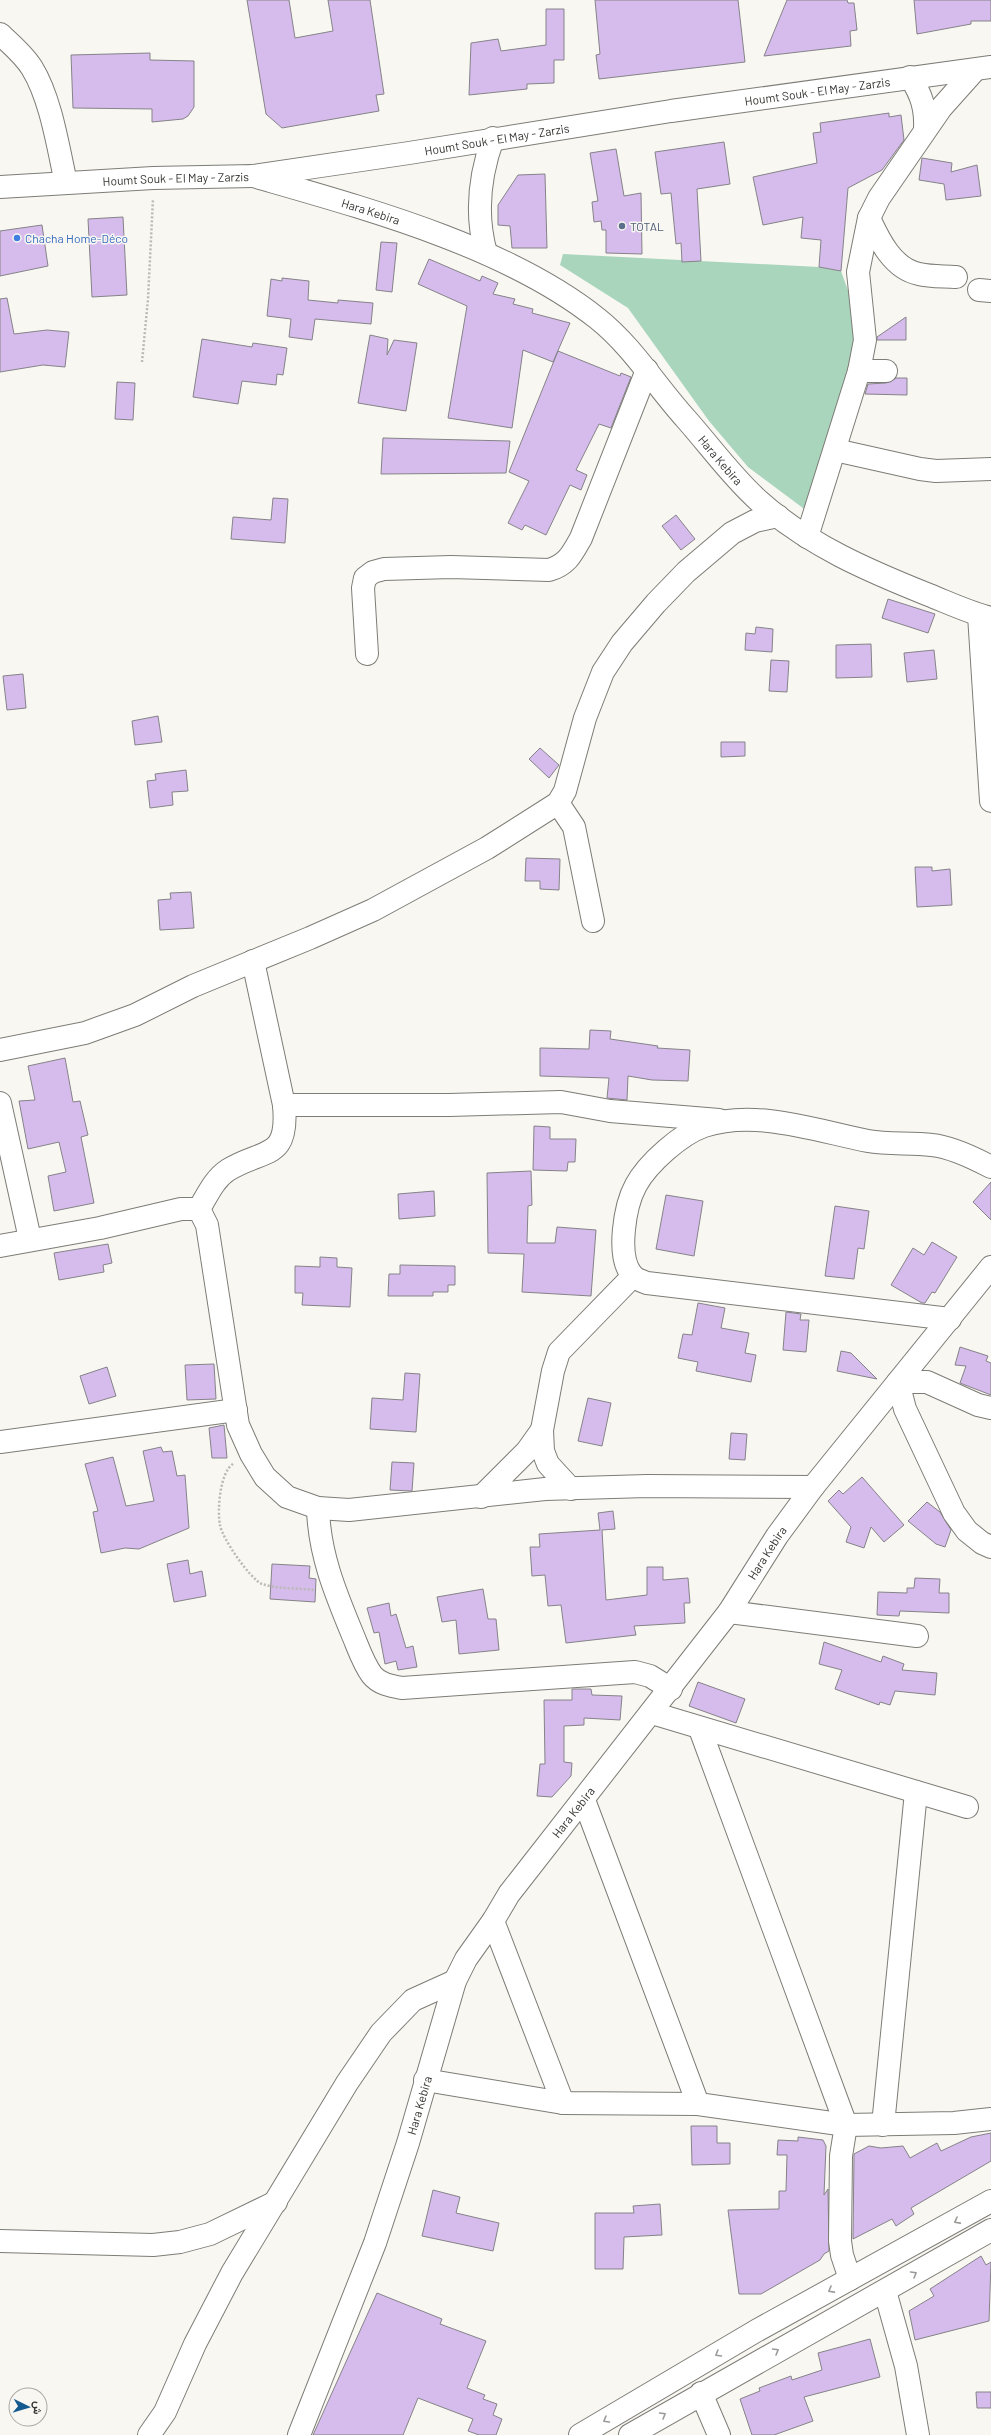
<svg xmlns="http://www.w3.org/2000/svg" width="991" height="2435" font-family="Barlow,Vazirmatn,sans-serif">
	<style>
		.green { fill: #a9d5bd }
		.building { fill: #d6bcec; stroke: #858388 }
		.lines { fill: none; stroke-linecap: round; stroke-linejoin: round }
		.minor-casing { stroke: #7d7c76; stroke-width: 24 }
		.major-casing { stroke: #7d7c76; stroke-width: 24 }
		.path { stroke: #bbb9b5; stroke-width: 2.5; stroke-dasharray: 2 2; stroke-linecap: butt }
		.minor { stroke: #fff; stroke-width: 22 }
		.major { stroke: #fff; stroke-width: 22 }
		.oneway { stroke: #9a9a98 }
		.service-dot { fill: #5c6f8a; stroke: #f9f7f2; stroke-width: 1.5 }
		.shop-dot { fill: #3f7fe0; stroke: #f9f7f2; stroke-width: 1.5 }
		.labels { text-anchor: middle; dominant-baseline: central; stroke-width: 3; stroke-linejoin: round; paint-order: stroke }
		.street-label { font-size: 12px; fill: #353432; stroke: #f9f7f2 }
		.service-label { font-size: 12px; fill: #4e5e75; stroke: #f9f7f2; text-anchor: start }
		.shop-label { font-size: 12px; fill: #366cbe; stroke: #f9f7f2; text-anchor: start }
	</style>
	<rect width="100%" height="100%" fill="#f9f7f2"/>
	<!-- green -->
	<path class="green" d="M563 254 819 267 841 271 850 296 857 340 807 511 748 467 709 421 628 308 560 265Z"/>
	<!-- building -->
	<path class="building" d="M247 0H289L295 38 333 31 328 0H370L384 94 376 95 379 111 282 128 266 114Z
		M595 0H738L745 62 599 79 596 55 600 54Z
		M787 0H847L848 3H854L857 30 850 31 851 46 764 56Z
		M914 0H991V21H971V24L917 34Z
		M546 9H564V60H554V83L527 84V89L469 95 471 43 498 39 501 51 546 45Z
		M150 53V60L194 61V107L188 116 183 119 152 122V109L73 108 71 55Z
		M889 113V117L901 115 904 140 882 170 848 188 841 271 819 267 821 240 801 238 803 217 763 225 753 177 817 163 813 133 821 132 820 123Z
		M724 142 730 184 697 189 701 261 682 262 681 243 676 244 671 193 661 194 655 152Z
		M616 149 624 196 641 193 642 254 606 253V230H602L601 221 594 222 592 202 598 201 590 153Z
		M922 158 952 163 951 172 977 165 981 196 946 200 944 184 919 180Z
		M545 174 547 248H512L510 226 498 225V205L518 175Z
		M123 217 127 295 92 297 88 219Z
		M42 225 48 266 0 276V231Z
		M381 242 397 243 392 292 376 290Z
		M429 259 480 281 482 276 498 283 493 294 515 299 513 304 533 309 532 313 570 323 553 362 523 350 512 428 448 418 467 306 418 284Z
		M282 278 309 281 308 300 338 303V300L373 303 371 324 315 319 312 340 289 337 291 319 267 316 271 279 282 281Z
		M7 298 14 334 47 330 69 332 65 367 43 365 0 372V299Z
		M906 317V340H877V337Z
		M370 335 388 339 387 355 394 340 417 343 406 411 358 403Z
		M202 339 252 347 253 343 287 348 283 375 277 374 276 385 242 381 238 404 193 397Z
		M558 351 620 376 621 373 631 377 611 428 599 424 576 470 587 475 581 490 570 485 546 535 525 525 522 530 508 523 529 481 509 472Z
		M896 378H907V395L865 394 868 384 886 383Z
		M117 382 135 383 133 420 115 419Z
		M383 438 510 441 506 473 381 474Z
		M273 498 288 499 285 543 231 539 233 517 271 520Z
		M676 515 695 539 681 550 662 526Z
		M888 599 935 614 928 633 882 618Z
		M756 627 773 629 772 652 745 650 746 633 755 634Z
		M871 644 872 677 836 678V645Z
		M934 650 937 679 907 682 904 653Z
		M771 660 789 661 787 692 769 691Z
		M23 674 26 708 7 710 3 676Z
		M158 716 162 742 135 745 132 721Z
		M721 742H745V756L721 757Z
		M540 748 559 765 549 778 529 759Z
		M186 770 188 791 172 792 173 805 150 808 147 781 156 780 155 774Z
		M526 858 560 859 559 890 540 889V881H525Z
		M915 867H932V871L950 869 952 905 917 907Z
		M191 892 194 928 160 930 158 900 171 899 170 893Z
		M590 1030 611 1031 610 1039 658 1046 657 1048 690 1050 688 1081 652 1080 628 1076 627 1100 607 1098 609 1078 540 1076V1048L589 1049Z
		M65 1058 73 1102 80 1101 88 1135 81 1137 94 1203 54 1211 48 1176 66 1172 59 1142 28 1149 19 1101 35 1100 28 1066Z
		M534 1126 550 1127V1139H576L575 1162H568L567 1171 533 1170Z
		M531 1171 532 1205 528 1206 527 1243H555L557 1227 596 1230 591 1296 522 1292 524 1254 488 1253 487 1173Z
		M991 1182V1220L973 1202Z
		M434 1191 435 1216 399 1219 398 1194Z
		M666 1195 703 1201 694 1256 656 1249Z
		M835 1206 869 1211 864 1249 858 1248 854 1279 825 1276Z
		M932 1242 957 1257 935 1293 932 1292 925 1303H922L891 1285 913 1248 924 1255Z
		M108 1244 112 1263 103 1265 104 1272 59 1280 54 1253Z
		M320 1257 337 1258V1267L352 1268 350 1307 302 1305 303 1293H295V1266L320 1267Z
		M400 1265 455 1266V1285H448V1292H433V1296H388L389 1274H400Z
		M698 1303 725 1308 721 1328 749 1333 745 1353 756 1355 751 1382 696 1371 698 1362 678 1358 683 1334 692 1335Z
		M786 1312 801 1314 800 1320H809L806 1352 783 1350Z
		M960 1347 988 1356 986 1361 991 1363V1395L960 1383 966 1366 955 1365Z
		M841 1351 851 1353 877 1379 837 1371Z
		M214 1364 216 1399 187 1400 185 1365Z
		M107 1367 116 1396 89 1404 80 1376Z
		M405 1373 420 1374 416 1432 370 1429 372 1398 403 1400Z
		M588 1398 611 1403 602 1446 578 1441Z
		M224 1425 227 1458H212L209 1428Z
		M731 1433 747 1434 745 1460 729 1459Z
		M161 1447 163 1452 172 1451 177 1476 185 1475 189 1528 139 1549 125 1548 101 1553 93 1512 98 1511 85 1464 113 1457 126 1506 154 1501 143 1451Z
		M392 1462 414 1463 412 1491 390 1490Z
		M862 1477 904 1525 884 1542 871 1527 864 1548 846 1542 851 1527 828 1501 839 1490 843 1494Z
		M927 1502 940 1512 951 1530 945 1547 936 1544 908 1521Z
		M613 1511 615 1529 602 1530 606 1600 647 1595V1567H663V1580L688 1578 690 1603H684L685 1623 634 1626 636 1635 566 1643 561 1605 548 1606 545 1575 532 1576 530 1547H540L539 1534 600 1530 598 1513Z
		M188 1560 190 1574 202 1571 206 1596 174 1602 167 1564Z
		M272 1564 310 1566 309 1578 316 1579 315 1602 270 1599Z
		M915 1578 940 1579 939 1593H949V1613L900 1611 899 1616 877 1615 878 1592 907 1593V1588H914Z
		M483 1589 488 1619H496L499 1650 459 1654 456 1620 442 1622 437 1597Z
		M389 1603 391 1616 396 1614 406 1648 413 1646 417 1667 398 1670 396 1661 385 1664 379 1632 374 1633 367 1608Z
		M824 1642 881 1662 883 1656 904 1664 902 1670 937 1673 935 1695 895 1691 890 1705 880 1702 879 1705 835 1689 842 1670 819 1664Z
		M698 1682 745 1699 736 1723 689 1706Z
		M572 1689H591L592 1695 622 1696 620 1720 584 1718V1725L564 1726V1762L572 1763 571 1776 552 1797 537 1796 540 1764H545L544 1700H572Z
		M691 2126H717V2143H730V2164L692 2165Z
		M991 2133V2161L911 2208 914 2214 896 2226 892 2219 853 2239 854 2154 869 2146 881 2148 903 2146 910 2158 937 2143 941 2151 971 2137Z
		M798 2137 823 2140 826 2146 824 2195 828 2189 829 2251 824 2254 820 2260 761 2294H739L728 2210 779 2209V2191H786L787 2155H777L778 2140 798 2141Z
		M433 2190 460 2197 456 2213 499 2223 493 2251 422 2236Z
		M660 2204 662 2235 624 2237 623 2269H595V2213H634L633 2206Z
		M981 2256 986 2265 991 2262 989 2321 915 2340 909 2311 934 2296 930 2289Z
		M377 2293 442 2319 440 2324 486 2341 467 2388 485 2395 483 2399 497 2404 493 2415 502 2419 496 2435H479L468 2431 473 2419 418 2398 403 2435H313Z
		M870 2339 880 2377 804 2397 813 2421 774 2435H752L740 2399 760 2391 759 2388 791 2376 792 2380 822 2370 818 2353Z
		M976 2392H991V2408H977Z"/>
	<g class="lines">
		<!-- minor casing -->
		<g class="minor-casing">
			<g id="minor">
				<path d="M0 34C11 44 24 55 32 68 51 99 58 147 66 183"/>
				<path d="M910 77C922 95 926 109 925 130"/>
				<path id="s1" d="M253 176C364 208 507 246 598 319 633 347 656 386 686 419 710 446 732 477 759 501 808 545 869 571 929 595 949 603 970 613 991 618"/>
				<path d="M869 218C879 240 893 269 919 274 931 277 944 276 956 277"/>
				<path d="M486 253C475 214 479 177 493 138"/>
				<path d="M979 290 991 291"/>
				<path d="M859 371H886"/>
				<path d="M835 450 920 469 936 471 991 469"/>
				<path d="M807 537 859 371 865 340 858 272 869 218 879 198 941 108 975 70"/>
				<path d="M979 615 991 801"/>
				<path d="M367 654 363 588 365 578 373 572 384 569 451 567 549 570C567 565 572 554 581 538L647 370"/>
				<path d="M558 803 574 827 593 921"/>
				<path d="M0 1050 85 1033 135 1015 193 986 310 938 373 910 487 848 558 803 565 791 585 718 603 672 622 643 656 603 686 572 732 533 755 521 778 516"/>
				<path d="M0 1103 30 1239"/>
				<path d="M284 1105H449L561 1102 610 1111 719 1120"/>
				<path d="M199 1209 207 1225 238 1425 251 1454 265 1477 287 1497 318 1508 349 1510 545 1489 647 1486 813 1487"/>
				<path d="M199 1209C207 1196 214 1179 228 1170 264 1148 289 1161 284 1105L253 961"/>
				<path d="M0 1246 100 1228 181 1209H199"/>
				<path d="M950 1319 647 1283C642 1281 635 1279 632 1275 616 1256 625 1205 636 1185 648 1163 681 1134 704 1126 756 1109 817 1131 868 1141 889 1145 911 1142 932 1145 951 1147 974 1158 991 1167"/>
				<path d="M991 1408 978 1405 927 1382H898L905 1409 954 1513 967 1531 982 1543 991 1547"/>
				<path d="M0 1442 236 1410"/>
				<path d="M571 1489 548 1464 543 1451 542 1430 553 1371 559 1352 633 1276"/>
				<path d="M481 1497 527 1451 542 1430"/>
				<path d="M318 1508C319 1553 335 1592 352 1633 358 1647 363 1663 372 1675 379 1684 391 1686 402 1688L635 1672 650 1676 671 1689"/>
				<path d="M729 1612 917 1636"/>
				<path d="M652 1713 967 1807"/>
				<path d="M700 1729 846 2125 841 2156 840 2241 842 2255 850 2279"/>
				<path d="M584 1800 698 2104"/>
				<path d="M493 1921 563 2103"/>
				<path d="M425 2080 563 2103 698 2104 846 2125 954 2123 991 2119"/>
				<path d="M883 2125 916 1792"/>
				<path d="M0 2241 153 2245 180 2242 210 2234 276 2202"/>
				<path d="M885 2291 906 2366 918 2435"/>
				<path d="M701 2393 719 2435"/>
				<path d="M149 2435 165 2412 195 2344 232 2273 347 2083 381 2033 413 2000 455 1981"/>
				<path id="s2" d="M299 2435 375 2243 408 2143 455 1981 466 1959 493 1921 509 1894 729 1612 777 1536 813 1487 991 1267"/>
			</g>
		</g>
		<!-- major casing -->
		<g class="major-casing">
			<g id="major">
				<path id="s3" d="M0 187 153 178 253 176 409 153 671 111 991 67"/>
				<path d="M580 2435 756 2331 991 2201"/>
				<path d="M630 2435 991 2230"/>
			</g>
		</g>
		<!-- path -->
		<path class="path" d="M142 362 148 299 153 199
			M233 1464C220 1472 217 1510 220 1525 222 1538 250 1579 262 1584 277 1589 298 1588 314 1590"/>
		<!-- minor -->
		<use href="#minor" class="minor"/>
		<!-- major -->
		<use href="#major" class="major"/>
	</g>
	<!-- one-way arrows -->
	<defs><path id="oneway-chevron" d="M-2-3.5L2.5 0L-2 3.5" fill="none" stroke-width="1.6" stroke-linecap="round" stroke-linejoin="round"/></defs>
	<g class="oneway">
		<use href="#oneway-chevron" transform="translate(957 2221) rotate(152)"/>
		<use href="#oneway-chevron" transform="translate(914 2274) rotate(-30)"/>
		<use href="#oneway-chevron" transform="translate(831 2290) rotate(151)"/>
		<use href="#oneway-chevron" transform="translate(776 2351) rotate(-30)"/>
		<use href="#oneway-chevron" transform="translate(718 2354) rotate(149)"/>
		<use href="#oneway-chevron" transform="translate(663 2415) rotate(-30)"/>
		<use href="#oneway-chevron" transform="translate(606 2420) rotate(150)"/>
	</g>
	<!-- markers -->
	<circle class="service-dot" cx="622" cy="226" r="4"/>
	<circle class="shop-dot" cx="17" cy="238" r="4"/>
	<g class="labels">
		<!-- street labels -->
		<g class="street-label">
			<text stroke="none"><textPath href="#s3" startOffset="824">Houmt Souk - El May - Zarzis</textPath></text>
			<text stroke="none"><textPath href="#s3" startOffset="500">Houmt Souk - El May - Zarzis</textPath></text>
			<text stroke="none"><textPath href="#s3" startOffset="176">Houmt Souk - El May - Zarzis</textPath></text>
			<text stroke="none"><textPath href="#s1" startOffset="123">Hara Kebira</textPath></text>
			<text stroke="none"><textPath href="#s1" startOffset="563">Hara Kebira</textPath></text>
			<text stroke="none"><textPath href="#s2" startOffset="1011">Hara Kebira</textPath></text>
			<text stroke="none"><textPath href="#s2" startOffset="687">Hara Kebira</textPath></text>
			<text stroke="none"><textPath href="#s2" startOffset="351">Hara Kebira</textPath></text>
		</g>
		<!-- service labels -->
		<g class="service-label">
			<text x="630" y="226">TOTAL</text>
		</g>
		<!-- shop labels -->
		<g class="shop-label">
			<text x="25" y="238">Chacha Home-Déco</text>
		</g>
	</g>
	<!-- north arrow -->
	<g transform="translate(28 2407) rotate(95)"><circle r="19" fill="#f9f7f2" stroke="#aba9a5"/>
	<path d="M0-3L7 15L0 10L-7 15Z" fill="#155b8f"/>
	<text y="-6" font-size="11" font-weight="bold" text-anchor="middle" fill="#353432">ش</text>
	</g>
</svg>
